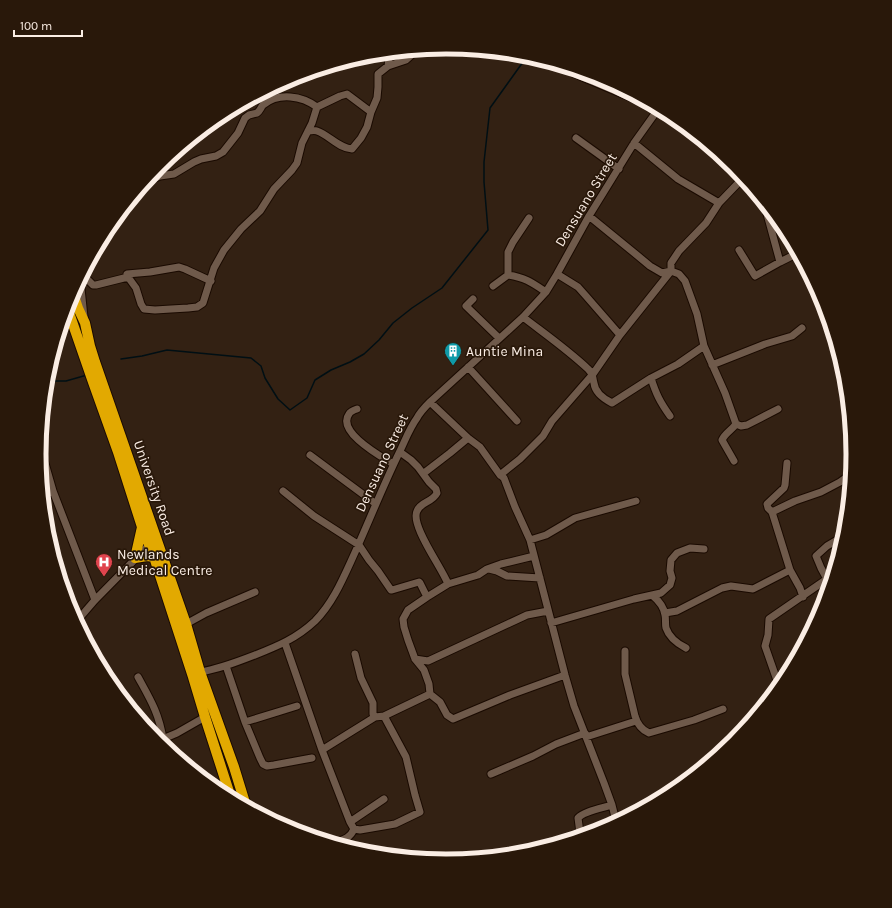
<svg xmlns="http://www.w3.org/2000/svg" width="892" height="908" font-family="Karla,sans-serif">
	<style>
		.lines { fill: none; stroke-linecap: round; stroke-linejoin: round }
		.stream { stroke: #000f14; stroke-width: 1.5 }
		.minor-casing { stroke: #1a0a01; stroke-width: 9 }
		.highway-casing { stroke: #1a0a01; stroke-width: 12 }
		.minor { stroke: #6f5a4b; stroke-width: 7 }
		.highway { stroke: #e2a901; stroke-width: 10 }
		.labels { text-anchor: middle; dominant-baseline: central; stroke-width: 3.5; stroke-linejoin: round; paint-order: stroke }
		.street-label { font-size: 14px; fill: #faede4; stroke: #29180a }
		.poi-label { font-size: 14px; fill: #faede4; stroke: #29180a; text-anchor: start }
		.rim { fill: none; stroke: #faede4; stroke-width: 5 }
	</style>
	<rect width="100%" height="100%" fill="#332113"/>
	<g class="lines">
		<!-- stream -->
		<path class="stream" d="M121 359 142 356 167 350 251 358 261 366 265 378 278 399 290 410 307 398 315 380 331 370 350 362 364 354 379 340 393 323 412 308 442 288 488 230 484 182V162L490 108 528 55
			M46 381H66L87 375"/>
		<!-- minor casing -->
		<g class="minor-casing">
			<path id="minor" d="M388 66 390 52
				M573 73 658 109
				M308 131C311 131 314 130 317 131 329 135 338 148 352 149L361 138 367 127 371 112 377 98 378 87V74L388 66 406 60 417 50
				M576 138 619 169
				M634 143 678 179 719 203
				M160 176 174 174 194 162 201 159 216 156 223 152 238 133 245 118 249 115 257 113C260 111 261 107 263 105 279 92 302 96 317 107
				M145 182 160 176 158 166
				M764 203 780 262
				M589 216 638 256 650 266 662 273 671 271 679 274 685 281 697 314 704 346 725 393 736 424
				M739 250 755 276 780 262 798 253
				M557 274 578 287 586 296 620 335
				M83 275 93 285H96L128 277 127 274 150 272 179 267 185 269 211 281
				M508 275C526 278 531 282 546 292
				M128 277 136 288 141 304 144 309 155 310 171 309 188 308 197 307 203 303 214 268 224 250 241 229 260 211 274 189 292 170 297 163 302 143 312 123 317 107 340 96 347 94 371 112
				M80 279 84 317
				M493 286 508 275V252L513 242 529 218
				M473 299 466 306 499 338
				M523 317C545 334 568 350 588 369 594 374 592 377 594 383 595 393 604 399 612 403L651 378 678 364 704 346
				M712 365 765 344 792 336 802 328
				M468 367 517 421
				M651 378C656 394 660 402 670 416
				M430 402 468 438 480 447 500 475 504 478 515 507 530 540 565 675 574 706 604 783 612 805 616 821
				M357 409C354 410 350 412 349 414 336 432 382 457 393 464
				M736 424 741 426 747 425 778 409
				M40 446 53 491 95 600
				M400 452 411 460 418 467 429 482 436 489 437 493C432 503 421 501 417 511 410 525 442 568 448 584
				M310 455 376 504
				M734 461 722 440C725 433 732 430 736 424
				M787 463 785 485 784 488 767 504 768 508 772 512 790 570 800 588 803 597
				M424 473 450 453 468 438
				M500 475 520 459 543 436 552 421 593 374 620 335 671 271V263L679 251 706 223 719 203 743 178
				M283 491 314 516 359 545 369 560 378 571 391 590H392L419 582 420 583 427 597
				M43 495 53 491
				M772 512 795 501 821 492 840 482 851 474
				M530 540 546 535 575 518 636 501
				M534 556 501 564 487 569 478 575 448 584 427 597 408 610 403 619 404 627 408 640 415 659 424 670 429 684 430 694 440 702 447 715 453 719 510 695 565 675
				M489 569 497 571 507 576 540 578
				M827 579 821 568 816 556 827 546 844 536
				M652 595 661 593 670 585 672 578 670 571 671 560 677 553 690 548 704 549
				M665 613 677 611 722 588 731 586 753 589 790 570
				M76 622 95 600 152 542
				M551 623 634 599 652 595C658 600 664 607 665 615 666 619 665 624 666 628 669 637 678 644 686 648
				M186 624 206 613 255 592
				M285 643 322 750
				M625 651V674L635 716C637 723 642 730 649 733L694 720 723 709
				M355 654 361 678 373 703V714L375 717
				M415 659 428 661 527 615 548 611
				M226 666 245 722 260 758 263 764 267 766 274 765 312 758
				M197 674 200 672C219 669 237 662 255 655 278 646 297 638 315 621 332 604 342 581 352 559 368 524 382 488 399 453 405 441 409 429 417 418 420 412 425 407 430 402L523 317 546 292 557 274 589 216 634 143 659 108
				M138 677C150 699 159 713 163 739
				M778 682 789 672
				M779 686 765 646 768 635 769 619 827 579 832 578
				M245 722 297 706
				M586 737 636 721
				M158 741 177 733 205 717
				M491 774 533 756 556 744 585 733
				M350 822 384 799
				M354 829 360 830 395 824 420 812 415 795 406 757 384 716
				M580 833 578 818C584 811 603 808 612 805
				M333 843C342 840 350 839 354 829L350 822 322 750 346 735 375 717 384 716 430 694
				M519 854C554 840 591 830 627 817"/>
		</g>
		<!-- highway casing -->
		<g class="highway-casing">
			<path id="highway" d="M73 293 78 308 85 323 90 346 95 362 186 624 200 672 234 767 246 806
				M67 307 93 382 118 452 142 527 154 557 193 677 205 717 231 798
				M142 527 135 558 147 556 154 557"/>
		</g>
		<!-- minor -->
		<use href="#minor" class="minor"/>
		<!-- highway -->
		<use href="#highway" class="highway"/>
	</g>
	<!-- icons -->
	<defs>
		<g id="building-pin" transform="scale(0.9)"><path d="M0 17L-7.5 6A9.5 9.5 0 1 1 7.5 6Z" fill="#0f9aa8" stroke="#29180a"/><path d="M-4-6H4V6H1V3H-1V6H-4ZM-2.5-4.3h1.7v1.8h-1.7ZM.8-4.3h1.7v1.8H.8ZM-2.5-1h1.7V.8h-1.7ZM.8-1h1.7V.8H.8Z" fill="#fff"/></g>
		<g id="hospital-pin" transform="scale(0.9)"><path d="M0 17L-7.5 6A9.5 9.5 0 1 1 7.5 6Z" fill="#e0444e" stroke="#29180a"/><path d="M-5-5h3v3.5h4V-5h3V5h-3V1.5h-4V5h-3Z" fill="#fff"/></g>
	</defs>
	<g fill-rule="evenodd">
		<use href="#building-pin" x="453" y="351"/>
		<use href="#hospital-pin" x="104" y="562"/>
	</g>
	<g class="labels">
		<!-- street labels -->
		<g class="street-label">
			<text transform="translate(586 200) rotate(-59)">Densuano Street</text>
			<text transform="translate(382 463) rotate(-65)">Densuano Street</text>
			<text transform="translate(154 488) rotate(71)">University Road</text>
		</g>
		<!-- poi labels -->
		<g class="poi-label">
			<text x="466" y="351">Auntie Mina</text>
			<text x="117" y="554">Newlands<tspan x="117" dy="16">Medical Centre</tspan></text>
		</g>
	</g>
	<!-- crop -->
	<path d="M0 0H892V908H0ZM46 454a400 400 0 1 1 800 0a400 400 0 1 1-800 0Z" fill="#29180a" fill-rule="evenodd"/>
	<path class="rim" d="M46 454a400 400 0 1 1 800 0a400 400 0 1 1-800 0Z"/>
	<!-- scale -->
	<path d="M14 30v6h68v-6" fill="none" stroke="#faede4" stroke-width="2"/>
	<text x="20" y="30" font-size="12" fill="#faede4" stroke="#29180a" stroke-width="3" paint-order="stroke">100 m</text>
</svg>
